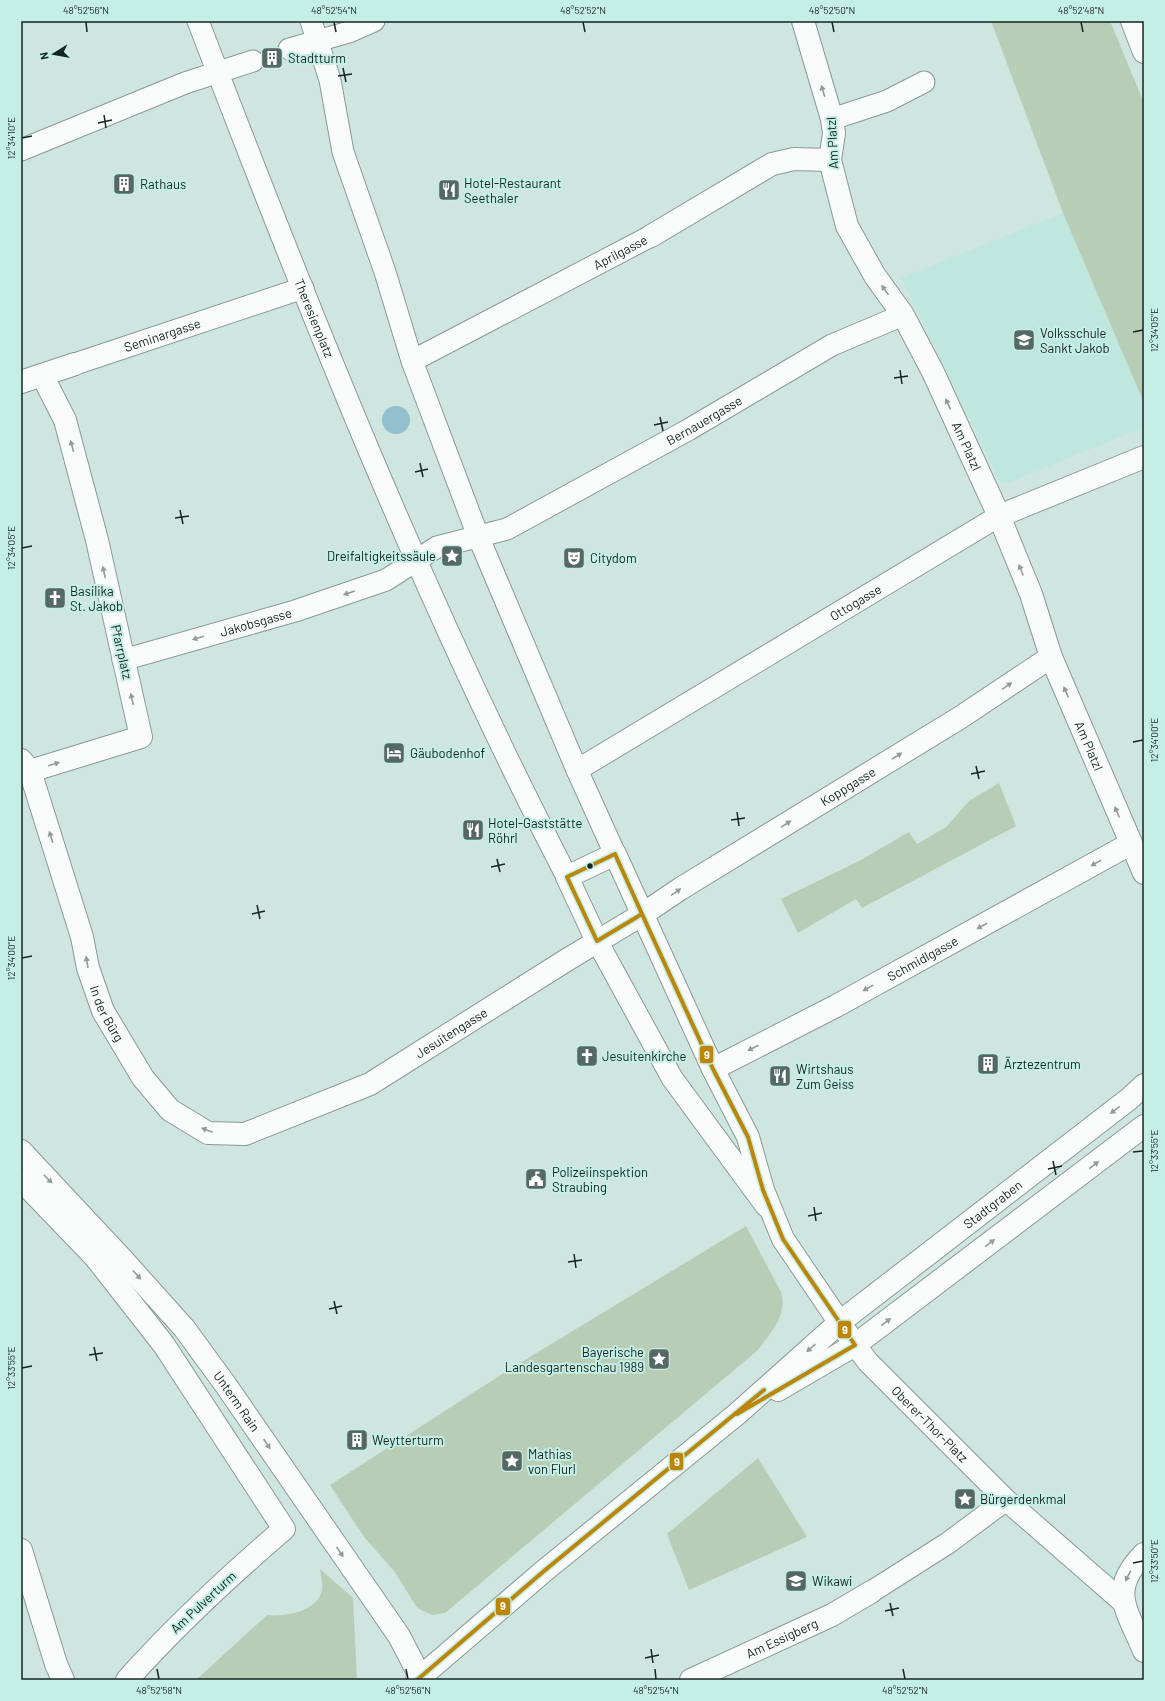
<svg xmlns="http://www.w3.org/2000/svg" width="1165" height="1701" font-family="Barlow,sans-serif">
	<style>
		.built { fill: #c0e7de }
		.green { fill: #b8cdb6 }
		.water { fill: #93c0cf }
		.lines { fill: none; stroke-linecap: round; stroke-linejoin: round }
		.pedestrian-casing { stroke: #899a97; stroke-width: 23 }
		.minor-casing { stroke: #899a97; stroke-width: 24 }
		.tertiary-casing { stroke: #899a97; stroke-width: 24 }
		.secondary-casing { stroke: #899a97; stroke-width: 24 }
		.pedestrian { stroke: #f8fbfa; stroke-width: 21 }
		.minor { stroke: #f8fbfa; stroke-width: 22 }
		.tertiary { stroke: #f8fbfa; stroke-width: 22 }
		.secondary { stroke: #f8fbfa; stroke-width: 22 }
		.bus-1-casing { stroke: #c5efe5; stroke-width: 7 }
		.bus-1 { stroke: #be8608; stroke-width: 4 }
		.oneway { fill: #929b99 }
		.ticks { fill: none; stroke: #152522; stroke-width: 1.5 }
		.bus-dot { fill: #152522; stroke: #c5efe5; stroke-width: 1.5 }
		.labels { text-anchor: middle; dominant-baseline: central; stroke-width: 4; stroke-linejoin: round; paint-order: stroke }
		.poi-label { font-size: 13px; fill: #152522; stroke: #c5efe5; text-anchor: start }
		.street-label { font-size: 13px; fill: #152522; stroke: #c5efe5 }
		.line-badge { stroke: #c5efe5; stroke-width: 1.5 }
		.badge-label { font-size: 11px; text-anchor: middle; font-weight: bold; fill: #fff }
		.neatline { fill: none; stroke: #152522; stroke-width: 1.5 }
		.ticks-label { font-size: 10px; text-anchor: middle; fill: #152522 }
	</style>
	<rect width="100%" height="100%" fill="#cfe5e0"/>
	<!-- built -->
	<path class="built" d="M1063 213 1144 403V427L1006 484 1000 482 901 278Z"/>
	<!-- green -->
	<path class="green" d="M991 21H1110L1144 103V403L1063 213Z
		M999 783 1016 826 862 908 856 899 798 933 781 899 859 861 909 832 917 844 946 827 969 801Z
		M746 1226 781 1292C788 1315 771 1332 758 1350L445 1613 432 1615 421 1610 416 1606 394 1571 364 1537 330 1485 510 1369Z
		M758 1458 807 1537 689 1590 667 1534Z
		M320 1569 353 1598 357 1680H196L267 1615C284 1617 318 1612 322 1590 323 1583 321 1576 320 1569Z"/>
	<!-- water -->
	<path class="water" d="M382 420a14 14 0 1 1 28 0a14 14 0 1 1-28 0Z"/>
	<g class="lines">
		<!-- pedestrian casing -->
		<g class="pedestrian-casing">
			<g id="pedestrian">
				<path id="s1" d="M198 21C309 311 424 601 567 877"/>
				<path d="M311 21 330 80 343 152 385 272 412 361 478 536 577 770 615 854"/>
				<path d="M289 49 349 32 374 21"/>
				<path d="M832 119 887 101 924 82"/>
				<path d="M21 150 185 83 253 61"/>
				<path id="s2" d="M412 361 651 236"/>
				<path id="s3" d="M75 364 303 288"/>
				<path id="s4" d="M123 660 295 611 386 580 437 547 507 529 688 430 832 345 903 315"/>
				<path id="s5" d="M577 770 999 516"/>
				<path d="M597 941 672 1078 766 1206"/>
				<path id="s6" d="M855 1345 868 1362 1006 1500 1123 1602"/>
				<path d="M871 1592 948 1543 1006 1500"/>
			</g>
		</g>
		<!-- minor casing -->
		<g class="minor-casing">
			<g id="minor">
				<path id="s7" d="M803 21 832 119 834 133 830 160 847 226 875 276 903 315 933 372 999 516 1031 594 1051 657 1144 873"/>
				<path d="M651 236 772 164 794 159 830 160"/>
				<path d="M21 382 75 364"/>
				<path d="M999 516 1144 457"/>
				<path d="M21 760 30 771 141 737 97 540 65 420 42 375"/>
				<path id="s8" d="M30 771 82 937 88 968 103 1011 143 1078 170 1110 208 1133 245 1134 370 1084 565 961 643 914 680 889 961 717 1051 657"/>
				<path d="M597 941 567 877 615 854 713 1069 748 1137 763 1190 783 1239 855 1345"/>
				<path id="s9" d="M713 1069 836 1006 1130 844"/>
				<path id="s10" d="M21 1151 123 1260 184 1328 225 1384 399 1636 422 1680"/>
				<path d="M21 1180 96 1258 164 1345 284 1529C228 1577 176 1625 127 1680"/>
				<path d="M21 1550 56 1664 63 1680"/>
				<path id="s11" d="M691 1680 832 1615 871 1592"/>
			</g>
		</g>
		<!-- tertiary casing -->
		<g class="tertiary-casing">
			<path id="tertiary" d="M1144 1554C1107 1591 1128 1611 1144 1651"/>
		</g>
		<!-- secondary casing -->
		<g class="secondary-casing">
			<g id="secondary">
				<path d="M1132 21 1144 52"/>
				<path d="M778 1390 855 1345 1144 1126"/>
				<path id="s12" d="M417 1680 544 1571 737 1414 840 1322 1129 1099 1144 1085"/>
			</g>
		</g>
		<!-- pedestrian -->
		<use href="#pedestrian" class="pedestrian"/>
		<!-- minor -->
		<use href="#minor" class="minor"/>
		<!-- tertiary -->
		<use href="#tertiary" class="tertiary"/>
		<!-- secondary -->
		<use href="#secondary" class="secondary"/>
		<!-- bus-1 casing -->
		<g class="bus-1-casing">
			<path id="bus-1" d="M615 854 642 914 597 941 567 877Z
				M642 914 713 1069 748 1137 763 1190 783 1239 855 1345 737 1414
				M417 1680 544 1571 764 1390"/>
		</g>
		<!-- bus-1 -->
		<use href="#bus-1" class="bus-1"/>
	</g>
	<!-- one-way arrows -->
	<defs><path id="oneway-solid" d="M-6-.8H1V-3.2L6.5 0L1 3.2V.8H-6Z"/></defs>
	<g class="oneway">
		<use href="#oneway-solid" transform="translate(823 91) rotate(-107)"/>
		<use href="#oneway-solid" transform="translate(885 290) rotate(-126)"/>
		<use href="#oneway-solid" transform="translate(948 404) rotate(-115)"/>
		<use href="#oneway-solid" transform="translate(72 446) rotate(-105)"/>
		<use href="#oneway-solid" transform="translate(1021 570) rotate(-112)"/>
		<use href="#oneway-solid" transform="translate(104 572) rotate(-102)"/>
		<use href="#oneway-solid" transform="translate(349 593) rotate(161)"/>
		<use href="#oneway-solid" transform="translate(198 638) rotate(164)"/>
		<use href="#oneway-solid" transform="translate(1007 686) rotate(-34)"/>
		<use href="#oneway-solid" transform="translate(1066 692) rotate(-113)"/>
		<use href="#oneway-solid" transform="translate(132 699) rotate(-103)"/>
		<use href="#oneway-solid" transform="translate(897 756) rotate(-32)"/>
		<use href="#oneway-solid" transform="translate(54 764) rotate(-17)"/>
		<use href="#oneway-solid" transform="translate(1117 812) rotate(-113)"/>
		<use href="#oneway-solid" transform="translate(786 824) rotate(-32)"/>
		<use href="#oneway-solid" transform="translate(51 837) rotate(-107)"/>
		<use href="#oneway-solid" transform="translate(1096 863) rotate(151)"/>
		<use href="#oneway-solid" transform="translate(676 892) rotate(-34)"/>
		<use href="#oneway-solid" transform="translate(982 926) rotate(151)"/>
		<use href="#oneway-solid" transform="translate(87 962) rotate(-100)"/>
		<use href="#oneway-solid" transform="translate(868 988) rotate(151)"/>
		<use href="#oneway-solid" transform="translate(753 1048) rotate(153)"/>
		<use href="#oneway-solid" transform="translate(1115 1110) rotate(142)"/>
		<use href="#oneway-solid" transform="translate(207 1130) rotate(-159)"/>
		<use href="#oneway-solid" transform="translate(1094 1165) rotate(-37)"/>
		<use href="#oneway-solid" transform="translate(48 1179) rotate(45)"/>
		<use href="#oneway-solid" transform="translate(990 1243) rotate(-37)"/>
		<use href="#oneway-solid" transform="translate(137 1275) rotate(48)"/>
		<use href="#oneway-solid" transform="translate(886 1322) rotate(-37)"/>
		<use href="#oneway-solid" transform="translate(811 1348) rotate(138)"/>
		<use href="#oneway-solid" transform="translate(267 1444) rotate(56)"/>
		<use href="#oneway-solid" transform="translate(340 1552) rotate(56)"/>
		<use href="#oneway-solid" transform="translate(1128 1576) rotate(117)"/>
	</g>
	<!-- ticks -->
	<path class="ticks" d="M86 22 87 32M334 22 336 32M583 22 585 32M832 22 834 32M1081 22 1083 32M343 68 346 82M338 76 352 74M104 115 106 128M98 123 112 120M22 138 32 136M1133 332 1143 330M900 370 902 384M894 378 908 376M660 417 663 431M654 425 668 422M420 463 423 477M415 472 428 469M180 510 183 524M175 518 189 516M22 548 32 546M1133 742 1143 740M976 766 979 779M971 774 985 771M737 812 739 826M731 820 745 818M497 859 500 872M491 867 505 864M257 905 260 919M252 914 265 911M22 958 32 956M1133 1152 1143 1151M1053 1161 1056 1175M1048 1169 1062 1166M814 1207 816 1221M808 1216 822 1213M574 1254 576 1268M568 1262 582 1260M334 1301 337 1314M329 1309 342 1306M94 1347 97 1361M89 1355 103 1353M22 1368 32 1366M1133 1563 1143 1561M890 1603 893 1616M885 1611 899 1608M651 1649 653 1663M645 1658 659 1655M157 1669 159 1679M406 1669 408 1679M655 1669 656 1679M903 1669 905 1679"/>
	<!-- icons -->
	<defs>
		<g id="building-square" transform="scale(1.15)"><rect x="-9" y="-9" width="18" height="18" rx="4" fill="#566864" stroke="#c5efe5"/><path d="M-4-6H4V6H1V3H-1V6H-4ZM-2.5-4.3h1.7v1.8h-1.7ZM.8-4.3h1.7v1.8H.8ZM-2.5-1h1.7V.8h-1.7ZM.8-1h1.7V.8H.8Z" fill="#fff"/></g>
		<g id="restaurant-square" transform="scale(1.15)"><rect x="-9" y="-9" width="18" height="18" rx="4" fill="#566864" stroke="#c5efe5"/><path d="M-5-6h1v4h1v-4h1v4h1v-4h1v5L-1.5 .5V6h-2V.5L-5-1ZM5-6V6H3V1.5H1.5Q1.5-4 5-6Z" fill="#fff"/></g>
		<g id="school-square" transform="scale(1.15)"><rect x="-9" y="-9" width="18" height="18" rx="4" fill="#566864" stroke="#c5efe5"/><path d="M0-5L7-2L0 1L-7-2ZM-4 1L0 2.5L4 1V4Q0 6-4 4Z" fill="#fff"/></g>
		<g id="sight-square" transform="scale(1.15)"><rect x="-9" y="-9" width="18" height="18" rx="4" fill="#566864" stroke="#c5efe5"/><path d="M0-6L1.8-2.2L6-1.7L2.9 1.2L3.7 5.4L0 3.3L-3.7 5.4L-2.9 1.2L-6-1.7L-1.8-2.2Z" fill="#fff"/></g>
		<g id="theatre-square" transform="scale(1.15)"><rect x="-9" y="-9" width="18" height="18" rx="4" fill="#566864" stroke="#c5efe5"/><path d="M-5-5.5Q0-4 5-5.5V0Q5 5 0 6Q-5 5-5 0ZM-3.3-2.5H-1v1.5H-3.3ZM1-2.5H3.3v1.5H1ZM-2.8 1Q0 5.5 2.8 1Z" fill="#fff"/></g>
		<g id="church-square" transform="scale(1.15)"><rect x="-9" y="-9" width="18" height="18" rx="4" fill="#566864" stroke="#c5efe5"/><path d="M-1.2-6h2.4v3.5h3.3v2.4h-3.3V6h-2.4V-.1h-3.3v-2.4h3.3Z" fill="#fff"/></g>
		<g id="hotel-square" transform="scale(1.15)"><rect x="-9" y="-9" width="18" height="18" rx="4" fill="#566864" stroke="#c5efe5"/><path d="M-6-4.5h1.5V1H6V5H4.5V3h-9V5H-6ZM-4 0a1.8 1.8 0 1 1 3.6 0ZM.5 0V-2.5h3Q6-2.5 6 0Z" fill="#fff"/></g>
		<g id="civic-square" transform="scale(1.15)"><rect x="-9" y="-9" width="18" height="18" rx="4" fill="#566864" stroke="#c5efe5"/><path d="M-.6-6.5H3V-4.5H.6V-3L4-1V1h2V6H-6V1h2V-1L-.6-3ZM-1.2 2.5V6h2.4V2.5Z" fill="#fff"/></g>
	</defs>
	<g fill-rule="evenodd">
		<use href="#building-square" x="272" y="58"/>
		<use href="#building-square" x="124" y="184"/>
		<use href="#restaurant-square" x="449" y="190"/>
		<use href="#school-square" x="1024" y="340"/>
		<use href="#sight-square" x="452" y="556"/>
		<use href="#theatre-square" x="574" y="558"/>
		<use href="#church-square" x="55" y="598"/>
		<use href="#hotel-square" x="394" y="753"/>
		<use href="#restaurant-square" x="473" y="830"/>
		<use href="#church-square" x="587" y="1056"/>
		<use href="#building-square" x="988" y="1064"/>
		<use href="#restaurant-square" x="780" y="1076"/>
		<use href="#civic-square" x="536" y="1179"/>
		<use href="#sight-square" x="659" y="1359"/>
		<use href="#building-square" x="357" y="1440"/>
		<use href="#sight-square" x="512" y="1461"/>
		<use href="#sight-square" x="965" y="1499"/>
		<use href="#school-square" x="796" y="1581"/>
	</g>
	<!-- markers -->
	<circle class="bus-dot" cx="590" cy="866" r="3.5"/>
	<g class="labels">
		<!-- poi labels -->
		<g class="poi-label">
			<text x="288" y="58">Stadtturm</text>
			<text x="464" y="183">Hotel-Restaurant<tspan x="464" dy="15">Seethaler</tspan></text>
			<text x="140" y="184">Rathaus</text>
			<text x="1040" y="333">Volksschule<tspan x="1040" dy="15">Sankt Jakob</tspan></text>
			<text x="436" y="556" text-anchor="end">Dreifaltigkeitssäule</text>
			<text x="590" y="558">Citydom</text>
			<text x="70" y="591">Basilika<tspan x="70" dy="15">St. Jakob</tspan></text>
			<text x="410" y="753">Gäubodenhof</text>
			<text x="488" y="823">Hotel-Gaststätte<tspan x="488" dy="15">Röhrl</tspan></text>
			<text x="602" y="1056">Jesuitenkirche</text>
			<text x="1004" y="1064">Ärztezentrum</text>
			<text x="796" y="1069">Wirtshaus<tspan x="796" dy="15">Zum Geiss</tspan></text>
			<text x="552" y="1172">Polizeiinspektion<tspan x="552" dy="15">Straubing</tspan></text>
			<text x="644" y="1352" text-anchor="end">Bayerische<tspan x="644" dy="15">Landesgartenschau 1989</tspan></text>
			<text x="372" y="1440">Weytterturm</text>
			<text x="528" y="1454">Mathias<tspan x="528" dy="15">von Flurl</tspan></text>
			<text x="980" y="1499">Bürgerdenkmal</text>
			<text x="812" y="1581">Wikawi</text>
		</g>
		<!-- street labels -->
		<g class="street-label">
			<text transform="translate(832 143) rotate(-93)">Am Platzl</text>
			<text stroke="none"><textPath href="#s2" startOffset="235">Aprilgasse</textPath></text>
			<text stroke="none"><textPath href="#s1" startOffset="319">Theresienplatz</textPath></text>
			<text stroke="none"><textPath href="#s3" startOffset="92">Seminargasse</textPath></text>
			<text stroke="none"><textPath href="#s4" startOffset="633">Bernauergasse</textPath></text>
			<text stroke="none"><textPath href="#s7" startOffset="463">Am Platzl</textPath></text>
			<text stroke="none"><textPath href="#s5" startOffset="325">Ottogasse</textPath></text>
			<text stroke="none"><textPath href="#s4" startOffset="138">Jakobsgasse</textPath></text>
			<text transform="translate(122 652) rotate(77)">Pfarrplatz</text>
			<text stroke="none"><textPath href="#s7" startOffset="787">Am Platzl</textPath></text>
			<text stroke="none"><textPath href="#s8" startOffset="1150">Koppgasse</textPath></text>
			<text stroke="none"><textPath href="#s9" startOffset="237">Schmidlgasse</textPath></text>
			<text stroke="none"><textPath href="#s8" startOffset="255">In der Bürg</textPath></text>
			<text stroke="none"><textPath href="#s8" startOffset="683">Jesuitengasse</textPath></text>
			<text stroke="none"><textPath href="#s12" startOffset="747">Stadtgraben</textPath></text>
			<text stroke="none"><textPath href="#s10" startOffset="331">Unterm Rain</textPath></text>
			<text stroke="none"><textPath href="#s6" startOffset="109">Oberer-Thor-Platz</textPath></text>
			<text transform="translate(203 1602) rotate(-43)">Am Pulverturm</text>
			<text stroke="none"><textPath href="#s11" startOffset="100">Am Essigberg</textPath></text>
		</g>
	</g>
	<g class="line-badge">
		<rect x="699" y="1045" width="15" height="19" rx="4" fill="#be8608"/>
		<rect x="837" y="1320" width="15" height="19" rx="4" fill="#be8608"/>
		<rect x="669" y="1452" width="15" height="19" rx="4" fill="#be8608"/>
		<rect x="495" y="1597" width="16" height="19" rx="4" fill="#be8608"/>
	</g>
	<g class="badge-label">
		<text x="707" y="1059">9</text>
		<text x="845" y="1334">9</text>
		<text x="677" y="1466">9</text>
		<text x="503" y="1610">9</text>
	</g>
	<!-- border -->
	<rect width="1165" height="1701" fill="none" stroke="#c5efe5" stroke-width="44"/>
	<!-- north arrow -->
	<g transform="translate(54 54) rotate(259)" stroke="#c5efe5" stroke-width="3" paint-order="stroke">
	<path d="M0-3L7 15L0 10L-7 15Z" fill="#152522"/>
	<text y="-6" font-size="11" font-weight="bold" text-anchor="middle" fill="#152522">N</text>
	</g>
	<rect x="22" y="22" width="1121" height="1657" class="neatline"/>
	<g class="ticks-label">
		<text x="86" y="14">48°52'56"N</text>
		<text x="334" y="14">48°52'54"N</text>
		<text x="583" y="14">48°52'52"N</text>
		<text x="832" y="14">48°52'50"N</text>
		<text x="1081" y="14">48°52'48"N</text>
		<text transform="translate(11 138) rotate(-90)" y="4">12°34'10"E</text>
		<text transform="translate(1154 330) rotate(-90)" y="4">12°34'05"E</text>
		<text transform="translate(11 548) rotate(-90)" y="4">12°34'05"E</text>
		<text transform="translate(1154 740) rotate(-90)" y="4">12°34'00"E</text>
		<text transform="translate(11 958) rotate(-90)" y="4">12°34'00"E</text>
		<text transform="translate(1154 1151) rotate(-90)" y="4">12°33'55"E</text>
		<text transform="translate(11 1368) rotate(-90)" y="4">12°33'55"E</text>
		<text transform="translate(1154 1561) rotate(-90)" y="4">12°33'50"E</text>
		<text x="159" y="1694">48°52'58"N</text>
		<text x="408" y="1694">48°52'56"N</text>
		<text x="656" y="1694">48°52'54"N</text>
		<text x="905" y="1694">48°52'52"N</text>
	</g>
</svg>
